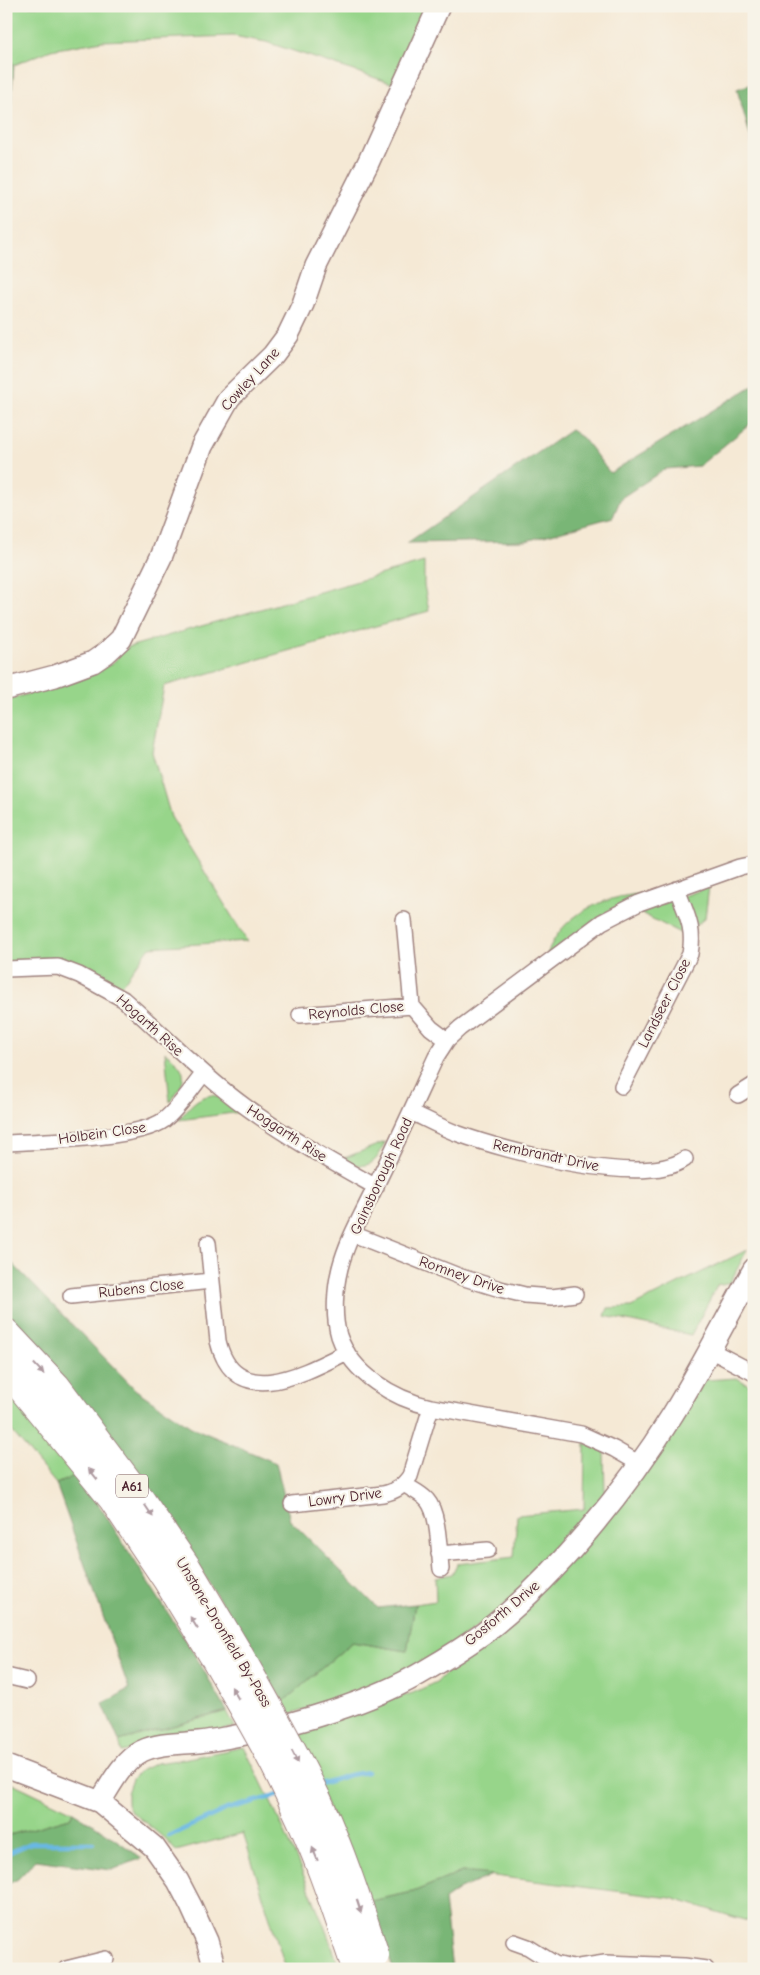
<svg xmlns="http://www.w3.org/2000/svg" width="760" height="1975" font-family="'Comic Neue',sans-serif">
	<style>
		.green { fill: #97d58a; stroke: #707a5a }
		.forest { fill: #79b676; stroke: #626a50 }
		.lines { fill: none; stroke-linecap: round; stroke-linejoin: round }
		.stream { stroke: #69b8e4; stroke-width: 4.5 }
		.street-casing { stroke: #a08480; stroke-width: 18 }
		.secondary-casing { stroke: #a08480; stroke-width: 24 }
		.highway-casing { stroke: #a08480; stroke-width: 30 }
		.street { stroke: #fff; stroke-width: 15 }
		.secondary { stroke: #fff; stroke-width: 21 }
		.highway { stroke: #fff; stroke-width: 28 }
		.highway-bridge-casing { stroke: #a08480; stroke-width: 30; stroke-linecap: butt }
		.highway-bridge { stroke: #fff; stroke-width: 28 }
		.oneway { fill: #ae9aa0 }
		.labels { text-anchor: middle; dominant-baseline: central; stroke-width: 4.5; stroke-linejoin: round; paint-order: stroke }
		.shield { fill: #f7f3e8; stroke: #7e5f64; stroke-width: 1 }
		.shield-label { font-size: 14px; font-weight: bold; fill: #4a1f2b }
		.street-label { font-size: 15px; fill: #4a1f2b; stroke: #f7f3e8 }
	</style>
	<rect width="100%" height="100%" fill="#f7f3e8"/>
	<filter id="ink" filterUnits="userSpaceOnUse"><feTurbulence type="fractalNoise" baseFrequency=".02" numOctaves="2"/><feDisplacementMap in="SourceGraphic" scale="10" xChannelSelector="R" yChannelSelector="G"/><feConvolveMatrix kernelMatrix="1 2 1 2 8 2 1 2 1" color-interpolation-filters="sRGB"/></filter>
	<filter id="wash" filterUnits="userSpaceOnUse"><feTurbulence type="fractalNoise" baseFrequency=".0096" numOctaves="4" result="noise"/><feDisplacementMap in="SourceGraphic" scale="20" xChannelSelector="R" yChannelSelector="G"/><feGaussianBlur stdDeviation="1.12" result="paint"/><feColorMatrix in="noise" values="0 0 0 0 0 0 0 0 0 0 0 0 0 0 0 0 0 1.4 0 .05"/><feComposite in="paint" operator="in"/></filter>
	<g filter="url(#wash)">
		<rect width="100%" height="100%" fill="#f5e9d5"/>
		<!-- green -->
		<path class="green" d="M6 6H431L394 84 266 42 233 36 102 41 51 50 14 65 6 53Z
			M424 562V585L429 611 164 686 152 752 171 817 247 941 150 947 120 987 53 957 6 962V700L80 680 113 663 125 648Z
			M709 887 705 918 684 935 639 912Z
			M642 894 610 910 547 955C560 915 603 896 642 894Z
			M165 1052C189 1071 188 1078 170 1102Z
			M212 1095 223 1098 241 1112 179 1120C189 1107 196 1097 212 1095Z
			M385 1142C376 1166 366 1171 342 1159Z
			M747 1250 730 1283 722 1285 718 1284 691 1335 605 1316 608 1308 631 1307Z
			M737 1378 754 1388V1628L748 1771 754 1782V1923L671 1898 462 1872 413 1892 371 1901 291 1728 413 1693 438 1681 463 1656 495 1635 704 1380Z
			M6 1387 79 1474 56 1484 6 1424Z
			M585 1443 604 1451 605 1494 551 1560 513 1598 466 1635 404 1674 351 1695 289 1714 283 1702 352 1642 407 1651 415 1604 436 1601 435 1577 452 1574 457 1564 514 1557 517 1515 584 1509Z
			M227 1711 235 1727 122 1752 119 1741Z
			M244 1747C280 1819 313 1892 340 1969H286L243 1833 176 1851 164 1838 131 1811 127 1804V1793L132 1779 141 1770 156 1763 178 1760Z
			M6 1780 73 1812 70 1818 6 1836Z"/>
		<!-- forest -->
		<path class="forest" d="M6 53 14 65 10 117H6Z
			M754 83V150L737 89Z
			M754 385V421L699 466 665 469 621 498 613 517 526 541 407 543 571 430 583 438 610 473Z
			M6 1257 136 1390 191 1427 276 1463 290 1520 378 1608 415 1604 407 1651 352 1642 283 1702 179 1535 52 1366 6 1319Z
			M79 1474 195 1655 227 1711 119 1741 103 1704 129 1689 56 1484Z
			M73 1812 99 1828 142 1858 112 1870 36 1860 18 1879 6 1885V1836L70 1818Z
			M462 1872 492 1875 460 1889 444 1900 452 1969H393L371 1901 413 1892Z"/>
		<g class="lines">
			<!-- stream -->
			<path class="stream" d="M320 1784 349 1775 367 1772
				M169 1836 227 1809 279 1795
				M6 1854 31 1843H93"/>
		</g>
	</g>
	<g filter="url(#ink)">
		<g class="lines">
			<!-- street casing -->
			<g class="street-casing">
				<path id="street" d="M404 920 412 1006 431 1028 447 1040
					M6 969 58 967 79 975 123 999C164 1035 202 1075 246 1107 287 1137 332 1162 376 1187
					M300 1015 412 1006
					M622 1086 690 954C695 927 686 914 677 889
					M738 1095 754 1085
					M411 1112C426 1119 442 1128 459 1134 506 1151 643 1188 685 1159
					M6 1143C41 1141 139 1139 164 1120 180 1107 192 1088 204 1073
					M353 1234 461 1277 500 1289 525 1295 552 1297 575 1294
					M208 1243 218 1341C235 1412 305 1373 347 1352
					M71 1296 211 1281
					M710 1350 754 1373
					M640 1464 614 1449 581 1434 431 1407C394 1399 352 1374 339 1336 333 1316 335 1288 340 1268 348 1237 365 1210 378 1181 398 1140 417 1098 436 1057L447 1040 460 1028 602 922 639 903 740 867 754 864
					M404 1484C411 1489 421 1493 427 1500 439 1513 439 1552 441 1569
					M292 1504 383 1494C396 1491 402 1487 410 1476L431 1407
					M439 1554 488 1550
					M6 1676 27 1681
					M514 1942 528 1947 555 1964 572 1968 605 1963 684 1966 706 1969
					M66 1969 106 1959"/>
			</g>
			<!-- secondary casing -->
			<g class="secondary-casing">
				<path id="secondary" d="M6 689 55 676 93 662 106 653 121 639 162 555 202 446 229 398 273 355 288 335 303 304 316 266 368 163 439 6
					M6 1766 100 1802 154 1847 178 1881 191 1906 207 1941 215 1969
					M100 1802C111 1785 122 1761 142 1751 159 1743 180 1744 199 1742 209 1741 219 1739 230 1737 294 1725 372 1703 428 1669 447 1658 466 1646 484 1633 555 1578 626 1490 673 1414 702 1367 727 1317 754 1269"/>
			</g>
			<!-- highway casing -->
			<g class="highway-casing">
				<path id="highway" d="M6 1333 56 1386 129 1483 186 1566 238 1653
					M6 1369 112 1498 167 1580 219 1665"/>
			</g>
			<!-- street -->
			<use href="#street" class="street"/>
			<!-- secondary -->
			<use href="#secondary" class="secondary"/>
			<!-- highway -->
			<use href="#highway" class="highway"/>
			<!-- highway-bridge casing -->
			<g class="highway-bridge-casing">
				<path id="highway-bridge" d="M238 1653C266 1702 294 1751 318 1801 341 1851 358 1903 375 1955
					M219 1665C246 1712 274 1759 296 1809 320 1859 337 1913 355 1965"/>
			</g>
			<!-- highway-bridge -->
			<use href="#highway-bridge" class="highway-bridge"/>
		</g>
		<!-- one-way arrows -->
		<defs><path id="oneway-solid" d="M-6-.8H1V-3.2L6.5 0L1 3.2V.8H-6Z" transform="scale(1.25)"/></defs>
		<g class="oneway">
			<use href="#oneway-solid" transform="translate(39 1369) rotate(47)"/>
			<use href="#oneway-solid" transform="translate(93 1474) rotate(-129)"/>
			<use href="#oneway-solid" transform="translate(149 1511) rotate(56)"/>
			<use href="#oneway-solid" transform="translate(194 1623) rotate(-122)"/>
			<use href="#oneway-solid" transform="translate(235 1693) rotate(-120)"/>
			<use href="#oneway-solid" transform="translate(295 1757) rotate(63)"/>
			<use href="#oneway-solid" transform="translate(315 1854) rotate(-112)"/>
			<use href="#oneway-solid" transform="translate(359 1906) rotate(72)"/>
		</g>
	</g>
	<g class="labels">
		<!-- shield labels -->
		<rect class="shield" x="116" y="1474.5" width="32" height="23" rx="4"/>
		<g class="shield-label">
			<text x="132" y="1486">A61</text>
		</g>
		<!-- street labels -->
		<g class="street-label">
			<text transform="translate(250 379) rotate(-48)">Cowley Lane</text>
			<text transform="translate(664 1003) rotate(-63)">Landseer Close</text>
			<text transform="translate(356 1010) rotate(-5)">Reynolds Close</text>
			<text transform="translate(150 1025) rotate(42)">Hogarth Rise</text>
			<text transform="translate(102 1133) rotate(-8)">Holbein Close</text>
			<text transform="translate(287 1133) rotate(33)">Hoggarth Rise</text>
			<text transform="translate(546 1155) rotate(12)">Rembrandt Drive</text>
			<text transform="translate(381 1176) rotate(-65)">Gainsborough Road</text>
			<text transform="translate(462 1275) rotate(19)">Romney Drive</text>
			<text transform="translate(141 1288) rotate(-6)">Rubens Close</text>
			<text transform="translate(345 1497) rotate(-7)">Lowry Drive</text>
			<text transform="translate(502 1613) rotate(-40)">Gosforth Drive</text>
			<text transform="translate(224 1632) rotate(59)">Unstone-Dronfield By-Pass</text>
		</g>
	</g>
	<!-- margin -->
	<rect width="760" height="1975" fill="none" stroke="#f7f3e8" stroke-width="25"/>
</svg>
